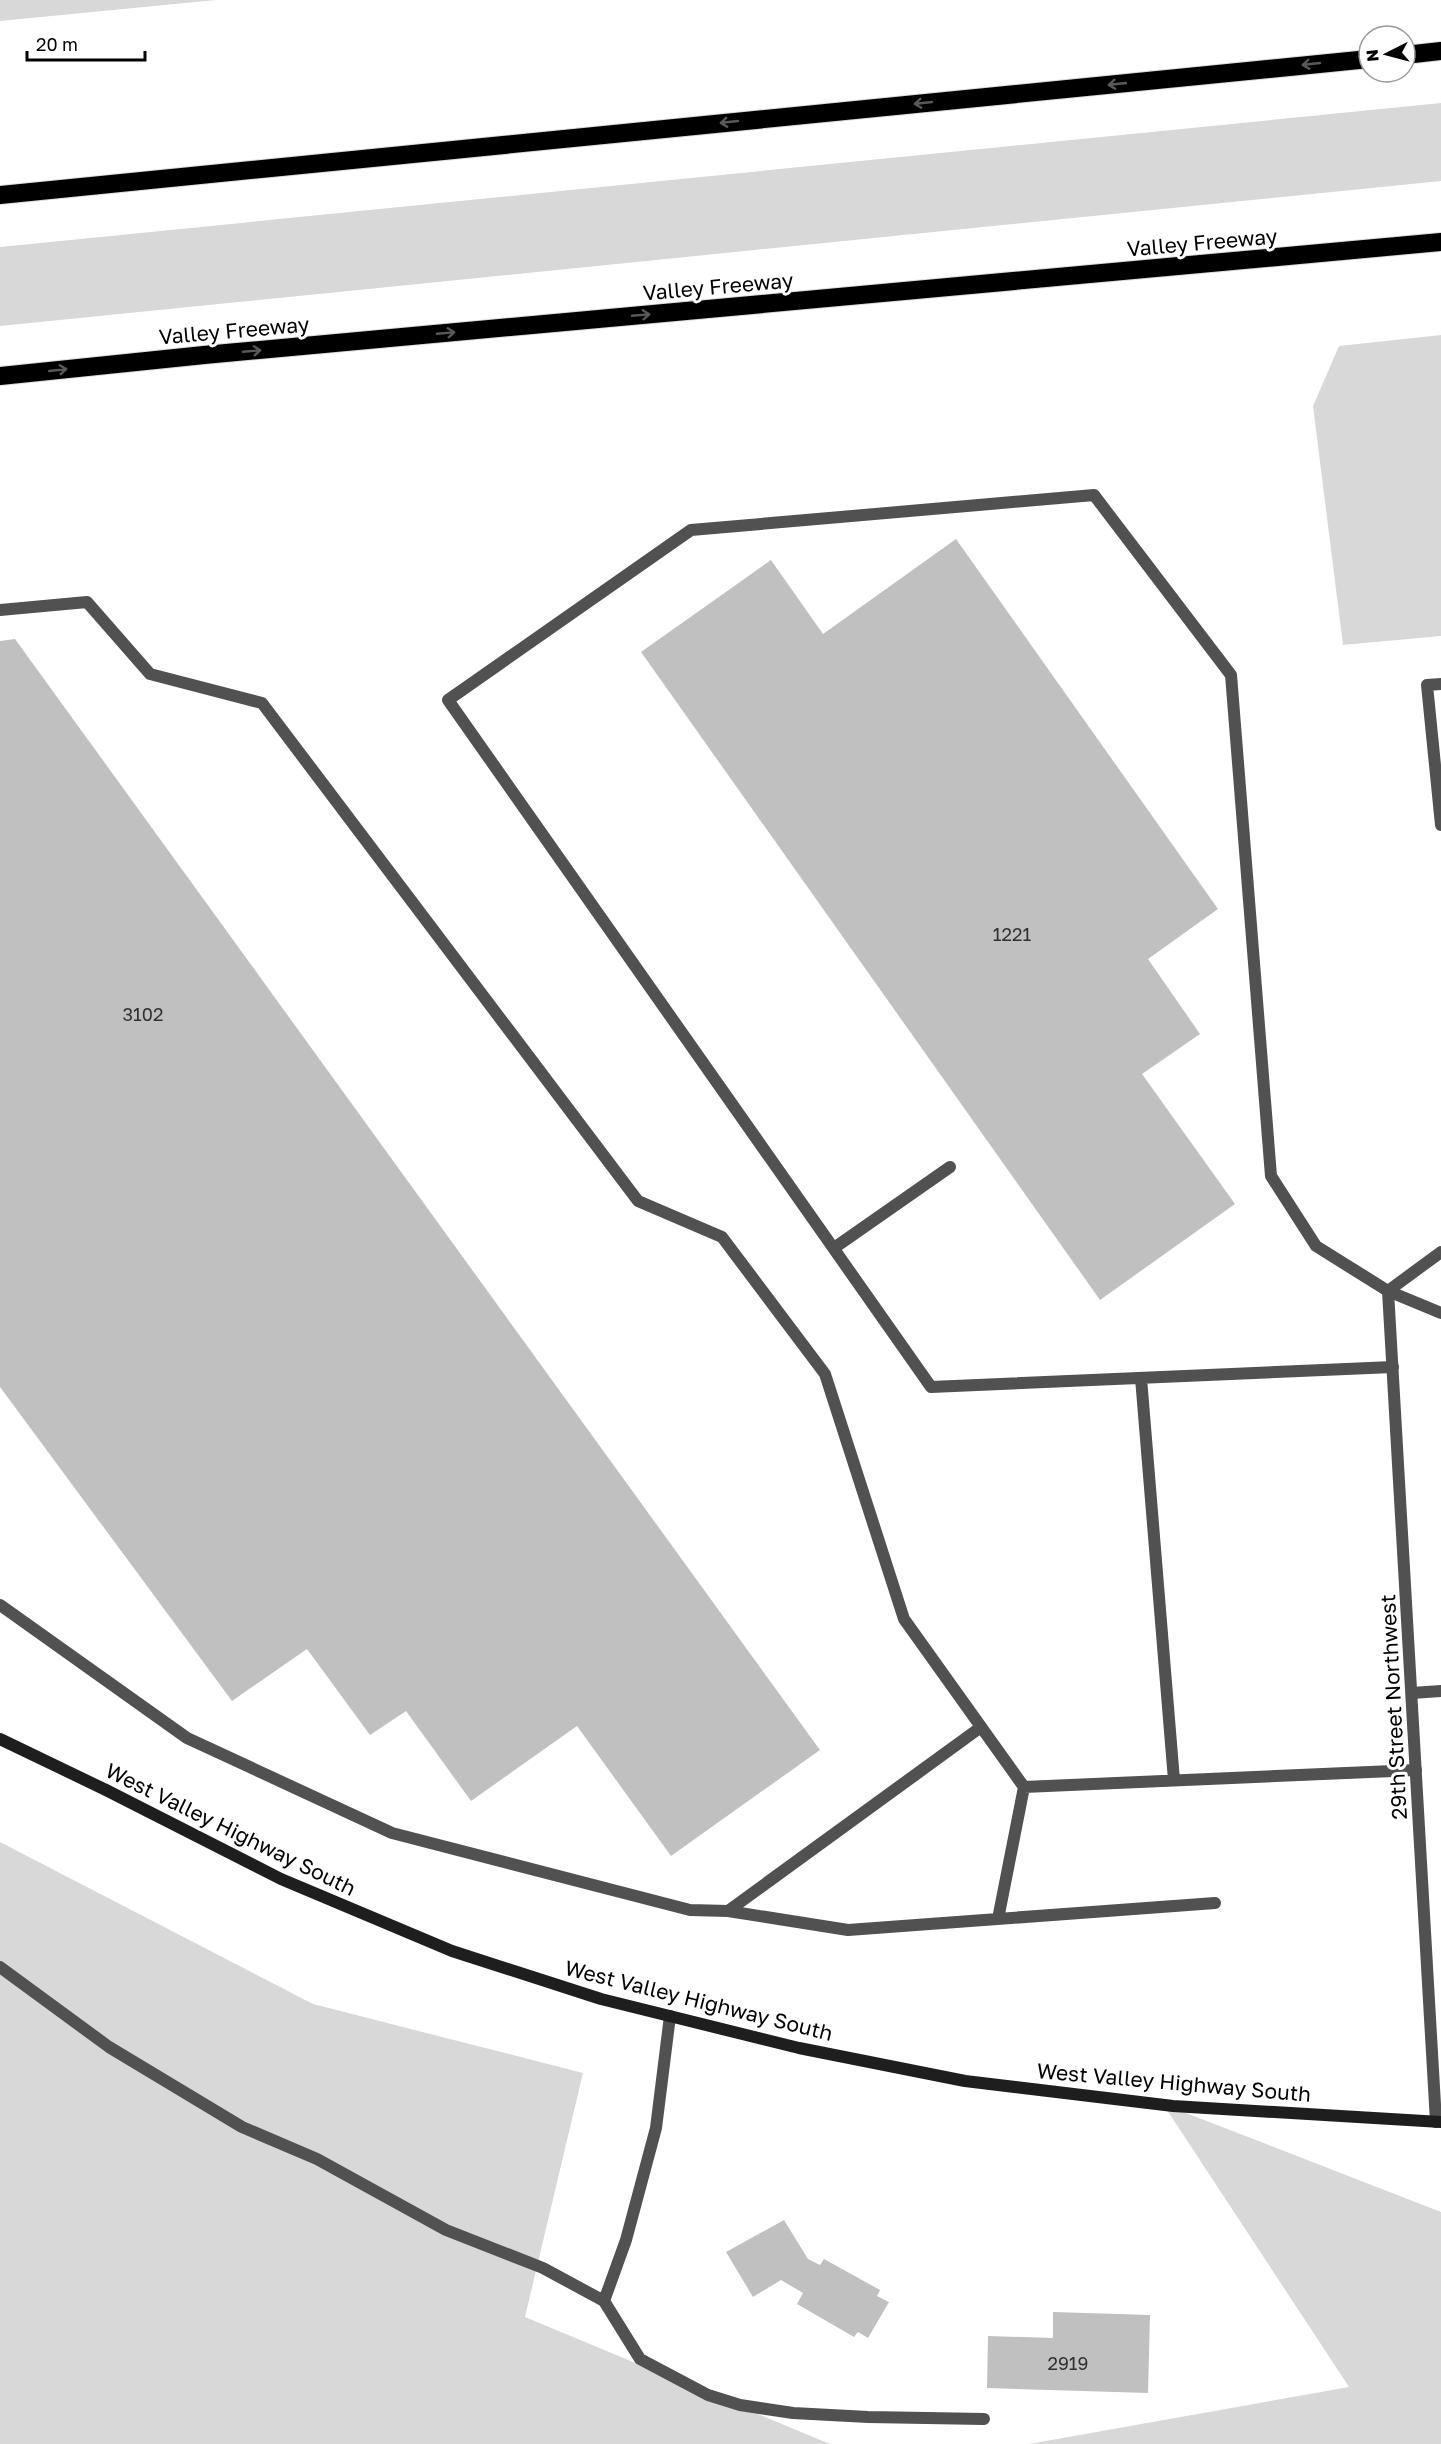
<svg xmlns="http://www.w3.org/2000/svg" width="1441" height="2444" font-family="'Golos Text',sans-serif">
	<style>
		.green { fill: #d8d8d8 }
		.building { fill: #c0c0c0 }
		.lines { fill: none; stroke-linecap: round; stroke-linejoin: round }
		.motorway-casing { stroke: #dbdbdb; stroke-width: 20 }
		.service { stroke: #515151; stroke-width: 12 }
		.minor { stroke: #515151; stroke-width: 12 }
		.secondary { stroke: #1e1e1e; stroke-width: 12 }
		.motorway { stroke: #000; stroke-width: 18 }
		.oneway { stroke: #595959 }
		.labels { text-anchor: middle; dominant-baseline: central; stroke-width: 6; stroke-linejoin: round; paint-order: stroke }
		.number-label { font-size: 18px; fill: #303030 }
		.street-label { font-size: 21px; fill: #000; stroke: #fff }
	</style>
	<rect width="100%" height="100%" fill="#fff"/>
	<!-- green -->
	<path class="green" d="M0 0H216L0 21Z
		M1441 103V181L0 326V247Z
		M1441 335V636L1343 645 1313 406 1339 346Z
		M0 1842 313 2004 583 2073 525 2317 830 2444H0Z
		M1163 2104 1441 2212V2444H1029L1349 2387Z"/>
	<!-- building -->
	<path class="building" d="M956 539 1218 909 1148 959 1200 1034 1142 1074 1235 1204 1100 1300 641 652 771 560 823 634Z
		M15 639 820 1750 671 1856 577 1726 471 1801 406 1711 370 1735 307 1649 232 1701 0 1387V641Z
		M784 2220 808 2259 820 2265 824 2259 880 2290 877 2296 889 2302 868 2338 858 2332 854 2337 797 2304 803 2293 781 2280 753 2297 726 2252Z
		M1053 2312 1150 2315 1148 2393 987 2388 988 2336 1053 2338Z"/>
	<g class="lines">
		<!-- motorway casing -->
		<g class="motorway-casing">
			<path id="motorway" d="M1405 55 1441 51
				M0 195 1369 59
				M0 376 204 355 1441 242"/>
		</g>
		<!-- service -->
		<path class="service" d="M0 610 87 602 150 674 262 703 638 1201 722 1237 825 1374 904 1619 1024 1787 1416 1770
			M1441 684 1427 685 1441 825
			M834 1248 950 1167
			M1388 1291 1441 1252
			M1393 1367 931 1387 448 700 691 530 1094 495 1231 675 1271 1176 1316 1246 1388 1291 1441 1313
			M1141 1378 1174 1780
			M0 1605 187 1738 392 1833 690 1910 728 1911
			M1412 1693 1441 1691
			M981 1727 728 1911 848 1930 1215 1903
			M998 1919 1024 1787
			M0 1967 109 2047 242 2127 317 2159 446 2230 543 2268 604 2301
			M670 2016 656 2128 626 2240 604 2301 640 2359 708 2395 740 2405 793 2413 868 2417 984 2419"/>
		<!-- minor -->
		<path class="minor" d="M1388 1291 1436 2122"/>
		<!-- secondary -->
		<path class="secondary" d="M0 1739 106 1790 281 1879 452 1951 601 1999 799 2048 965 2081 1173 2106 1441 2122"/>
		<!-- motorway -->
		<use href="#motorway" class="motorway"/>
	</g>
	<!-- one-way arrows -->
	<defs><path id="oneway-shaft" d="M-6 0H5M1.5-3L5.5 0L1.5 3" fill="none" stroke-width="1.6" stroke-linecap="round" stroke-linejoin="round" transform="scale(1.5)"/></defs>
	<g class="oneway">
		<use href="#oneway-shaft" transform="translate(1311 64) rotate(174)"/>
		<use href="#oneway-shaft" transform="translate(1117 84) rotate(174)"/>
		<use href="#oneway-shaft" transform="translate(923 103) rotate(174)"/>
		<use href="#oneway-shaft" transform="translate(729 122) rotate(174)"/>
		<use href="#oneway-shaft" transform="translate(641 315) rotate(-5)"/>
		<use href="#oneway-shaft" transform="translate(446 333) rotate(-5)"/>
		<use href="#oneway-shaft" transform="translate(252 351) rotate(-5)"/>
		<use href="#oneway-shaft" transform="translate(58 370) rotate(-6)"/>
	</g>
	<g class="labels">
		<!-- number labels -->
		<g class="number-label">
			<text x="1012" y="934">1221</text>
			<text x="143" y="1014">3102</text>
			<text x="1068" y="2363">2919</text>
		</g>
		<!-- street labels -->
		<g class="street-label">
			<text transform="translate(1202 242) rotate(-5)">Valley Freeway</text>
			<text transform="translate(718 286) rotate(-5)">Valley Freeway</text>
			<text transform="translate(234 330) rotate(-5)">Valley Freeway</text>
			<text transform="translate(1393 1707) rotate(-93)">29th Street Northwest</text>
			<text transform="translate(231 1829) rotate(26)">West Valley Highway South</text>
			<text transform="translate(699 2000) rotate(14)">West Valley Highway South</text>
			<text transform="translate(1174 2082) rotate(5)">West Valley Highway South</text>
		</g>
	</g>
	<!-- north arrow -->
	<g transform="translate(1387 54) rotate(264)"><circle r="28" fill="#ffffff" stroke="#999999" stroke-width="1.5"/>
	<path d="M0-4.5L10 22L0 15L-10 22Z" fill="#000000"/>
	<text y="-9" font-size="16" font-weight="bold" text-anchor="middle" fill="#000000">N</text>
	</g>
	<!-- scale -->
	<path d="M27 51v9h118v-9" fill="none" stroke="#000000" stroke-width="3"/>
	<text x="36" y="51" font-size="18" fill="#000000" stroke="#ffffff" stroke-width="4.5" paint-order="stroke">20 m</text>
</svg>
